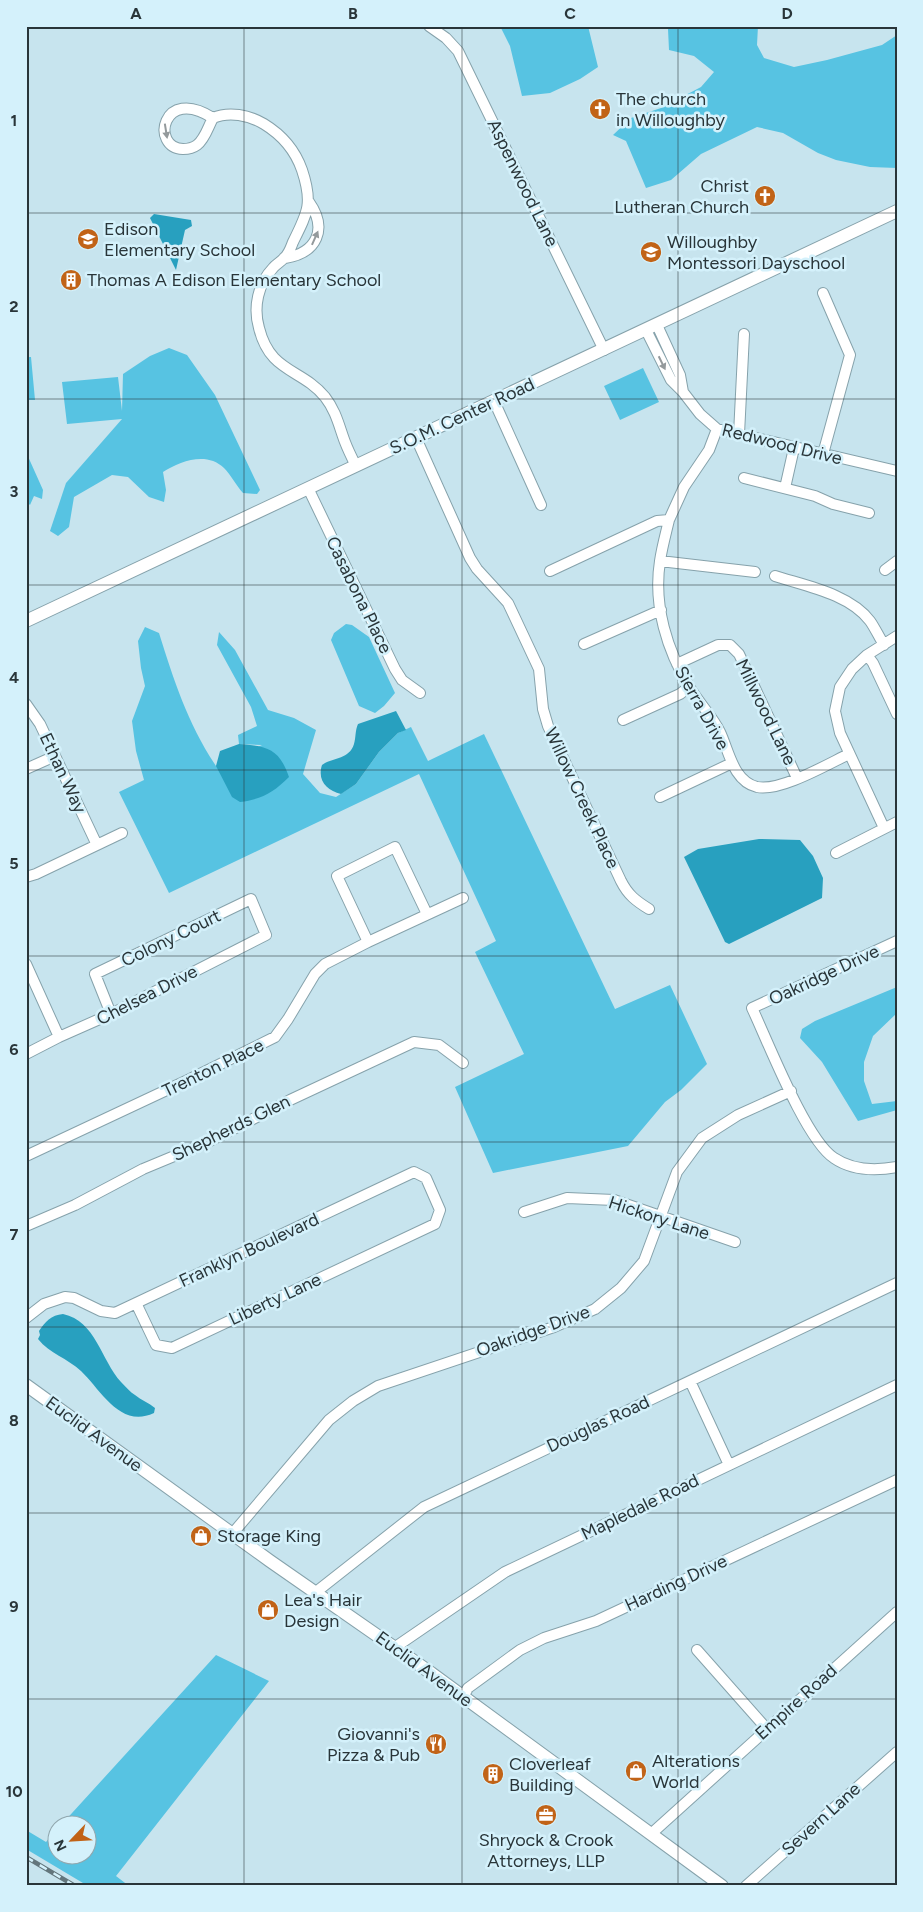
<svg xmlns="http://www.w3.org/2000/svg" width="923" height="1912" font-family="Figtree,sans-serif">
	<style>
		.green { fill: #57c3e2 }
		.water { fill: #28a0bf }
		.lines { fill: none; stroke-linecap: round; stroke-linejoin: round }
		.minor-casing { stroke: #86a2ab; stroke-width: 12 }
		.major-casing { stroke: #86a2ab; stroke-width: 14 }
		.minor { stroke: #fff; stroke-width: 10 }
		.major { stroke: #fff; stroke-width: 12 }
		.rail-casing { stroke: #63767c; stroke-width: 4.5 }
		.rail { stroke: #d4f1fb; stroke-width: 2.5; stroke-dasharray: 8; stroke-linecap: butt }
		.oneway { fill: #949a9c }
		.grid { fill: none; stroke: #293539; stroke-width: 1; stroke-opacity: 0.55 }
		.labels { text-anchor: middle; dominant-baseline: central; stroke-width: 5; stroke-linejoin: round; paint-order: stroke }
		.poi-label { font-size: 18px; fill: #293539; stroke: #d4f1fb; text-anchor: start }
		.street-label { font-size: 18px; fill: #293539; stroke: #d4f1fb }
		.neatline { fill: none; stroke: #293539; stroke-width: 2 }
		.grid-label { font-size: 16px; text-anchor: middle; font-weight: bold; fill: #293539 }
	</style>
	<rect width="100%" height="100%" fill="#c7e4ee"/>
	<!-- green -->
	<path class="green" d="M500 26H588L598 67 580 79 550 93 522 96 510 46Z
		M682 26H758L757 45 764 58 794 67 827 60 882 45 897 35V168L870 167 836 160 818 153 783 133 757 127 701 154 671 180 646 188 626 141 613 135 631 118 661 108 701 87 714 72 694 56 669 50 668 29Z
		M169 348 187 355 215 395 260 490 257 494 243 493C236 485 231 475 224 468 207 451 180 461 163 472L166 490 164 502 149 497 128 477 112 475 74 497 69 527 58 536 50 531 66 483 122 419 67 424 62 382 118 377 122 411 123 374 150 356Z
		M26 357H31L35 400H26Z
		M643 368 659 402 620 420 604 386Z
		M26 452 43 490 42 499 34 496 30 505 26 501Z
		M346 624 352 625 369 637 395 693 384 706 375 713 359 706 331 640 334 633Z
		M145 627 159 633C174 681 188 724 216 766L262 745 239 744 238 735 257 726 251 707 217 645 219 632 235 650 268 710 294 718 316 730 303 774 320 793 336 797 356 784 379 752 398 733 411 727 428 761 484 734 615 1009 670 985 707 1064 681 1090 665 1102 628 1146 493 1173 455 1087 524 1054 475 952 496 941 419 774 169 893 119 792 144 780 136 751 132 721 145 686 141 668 138 641Z
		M897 987V1013L873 1036 864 1062V1081L872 1104 897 1101V1110L858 1121 822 1062 800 1038 802 1029 815 1021Z
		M216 1655 269 1681 116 1876 129 1886H88L26 1849V1830L46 1842 57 1829 58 1854H88V1824H62Z"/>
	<!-- water -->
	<path class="water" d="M154 214 191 220 192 226 185 230 176 270 150 218Z
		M396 711 406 730 398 733 379 752 356 784 341 794C327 790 317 781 322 765 333 757 349 760 354 744 356 737 355 731 358 724Z
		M239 744C267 746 279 748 289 777 273 793 262 799 240 802L232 797 216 766 220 751Z
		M759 839 800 840 813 856 823 878 822 898 729 944 725 942 684 857 698 849Z
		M63 1314C96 1321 101 1360 121 1382 126 1387 130 1392 135 1395 141 1400 149 1403 155 1408L154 1413C120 1429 101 1390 81 1371 67 1358 50 1354 38 1339L40 1335 39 1331C45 1322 51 1315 63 1314Z"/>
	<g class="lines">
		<!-- minor casing -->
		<g class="minor-casing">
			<path id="minor" d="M429 26 446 38 458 51 604 350
				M213 118C162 85 150 148 183 149 188 149 193 148 197 145 205 139 208 127 213 118 229 111 249 115 264 124 282 135 295 150 302 170 313 203 308 212 293 242 291 247 289 254 284 258 281 262 276 264 273 268 258 284 253 307 259 328 270 373 301 368 325 397 336 411 339 426 345 442 348 450 352 458 356 466
				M285 258C317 253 328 229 309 202
				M823 293 850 355 823 454
				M657 325 680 375 683 392
				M646 330 671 380 683 392 700 414 717 429 897 471
				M494 401 541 505
				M739 434 744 334
				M416 438 470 558 477 569 508 603 539 669 543 709 548 726 621 881C628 895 636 901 649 909
				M744 478 815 496 833 504 869 513
				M308 488 395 669 402 680 420 693
				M785 488 794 448
				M669 520C666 533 662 547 660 561 653 605 667 651 690 688 699 703 713 717 720 732 729 751 733 781 757 787 780 792 828 764 849 754
				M660 561 755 572
				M885 570 897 561
				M550 571 657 521 669 520 684 487 709 450 717 429
				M775 576C806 586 850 594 870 621 875 628 879 637 884 645
				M584 644 661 610
				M867 655 873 663 897 714
				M677 664 718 645H730L739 654 797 778
				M26 704 40 724 97 845
				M623 720 680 694 689 687
				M26 769 55 756
				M660 797 732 763
				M884 828 840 733 835 711 840 687 852 669 867 655 897 636
				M836 853 897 822
				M26 877 36 874 122 833
				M427 914 395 847 337 876 368 942 463 898
				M897 941 752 1008C768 1042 806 1140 834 1158 853 1171 875 1171 897 1167
				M26 964 59 1037
				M26 1054 59 1037 111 1014 266 935 251 899 95 974 111 1014
				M26 1156 188 1080 275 1037 288 1019 315 974 325 964 368 942
				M524 1212 567 1198 614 1200 735 1242
				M26 1226 75 1205 143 1169 208 1142 290 1100 414 1042 439 1045 463 1063
				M26 1318 44 1304 65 1297 74 1298 101 1311 115 1313 414 1172 426 1178 440 1210 435 1224 172 1348 156 1345 136 1303
				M690 1381 729 1465
				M233 1533 329 1420 353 1401 378 1386 554 1327 595 1309 621 1288 644 1261 677 1172 702 1138 738 1115 791 1091
				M316 1592 424 1507 897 1283
				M394 1648 505 1572 897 1385
				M697 1650 766 1728
				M463 1697 468 1688 520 1650 544 1638 596 1621 897 1480
				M651 1834 897 1612
				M746 1886 897 1752"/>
		</g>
		<!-- major casing -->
		<g class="major-casing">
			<path id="major" d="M26 621 897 211
				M26 1385 270 1561 431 1673 722 1886"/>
		</g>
		<!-- minor -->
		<use href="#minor" class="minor"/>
		<!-- major -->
		<use href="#major" class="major"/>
		<!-- rail casing -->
		<g class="rail-casing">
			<path id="rail" d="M26 1857 75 1886"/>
		</g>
		<!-- rail -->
		<use href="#rail" class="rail"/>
	</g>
	<!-- one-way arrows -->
	<defs><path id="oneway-solid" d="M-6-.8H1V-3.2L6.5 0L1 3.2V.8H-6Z" transform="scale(1.25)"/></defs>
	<g class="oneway">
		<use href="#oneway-solid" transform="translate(166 131) rotate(81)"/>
		<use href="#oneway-solid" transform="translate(315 238) rotate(-66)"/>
		<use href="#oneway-solid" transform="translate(662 363) rotate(64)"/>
	</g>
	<!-- grid -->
	<path class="grid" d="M244 26V1886M462 26V1886M678 26V1886M26 213H897M26 399H897M26 585H897M26 770H897M26 956H897M26 1142H897M26 1327H897M26 1513H897M26 1699H897"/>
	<!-- icons -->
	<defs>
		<g id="church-disc" transform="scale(1.125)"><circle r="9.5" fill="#c16317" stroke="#d4f1fb"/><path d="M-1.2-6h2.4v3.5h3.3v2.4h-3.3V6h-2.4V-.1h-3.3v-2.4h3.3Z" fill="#fff"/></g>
		<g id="school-disc" transform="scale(1.125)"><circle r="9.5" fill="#c16317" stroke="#d4f1fb"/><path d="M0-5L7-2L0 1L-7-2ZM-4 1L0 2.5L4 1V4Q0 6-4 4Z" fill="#fff"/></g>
		<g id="building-disc" transform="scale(1.125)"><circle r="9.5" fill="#c16317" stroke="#d4f1fb"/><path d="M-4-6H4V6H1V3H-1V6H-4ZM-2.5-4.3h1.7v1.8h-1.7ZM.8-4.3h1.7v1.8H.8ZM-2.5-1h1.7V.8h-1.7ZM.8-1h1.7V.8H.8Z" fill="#fff"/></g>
		<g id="shop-disc" transform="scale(1.125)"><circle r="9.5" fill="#c16317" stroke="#d4f1fb"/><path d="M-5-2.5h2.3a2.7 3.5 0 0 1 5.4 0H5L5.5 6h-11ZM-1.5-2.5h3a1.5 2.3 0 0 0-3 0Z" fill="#fff"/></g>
		<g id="restaurant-disc" transform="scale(1.125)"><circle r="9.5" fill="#c16317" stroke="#d4f1fb"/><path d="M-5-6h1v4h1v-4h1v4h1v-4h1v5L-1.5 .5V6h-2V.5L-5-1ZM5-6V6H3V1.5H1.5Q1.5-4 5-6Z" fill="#fff"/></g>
		<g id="office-disc" transform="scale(1.125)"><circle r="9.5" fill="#c16317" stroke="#d4f1fb"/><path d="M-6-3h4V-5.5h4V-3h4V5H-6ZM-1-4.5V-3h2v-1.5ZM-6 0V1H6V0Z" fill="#fff"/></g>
	</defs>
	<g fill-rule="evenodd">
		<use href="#church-disc" x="600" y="109"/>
		<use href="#church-disc" x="765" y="196"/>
		<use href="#school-disc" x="88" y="239"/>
		<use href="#school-disc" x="651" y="252"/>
		<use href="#building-disc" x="71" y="280"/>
		<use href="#shop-disc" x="201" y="1536"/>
		<use href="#shop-disc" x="268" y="1610"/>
		<use href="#restaurant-disc" x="436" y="1744"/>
		<use href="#shop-disc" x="636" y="1771"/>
		<use href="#building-disc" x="493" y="1774"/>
		<use href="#office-disc" x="546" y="1815"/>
	</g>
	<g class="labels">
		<!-- poi labels -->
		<g class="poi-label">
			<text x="616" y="99">The church<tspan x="616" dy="21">in Willoughby</tspan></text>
			<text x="749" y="186" text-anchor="end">Christ<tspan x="749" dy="21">Lutheran Church</tspan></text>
			<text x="104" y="229">Edison<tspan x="104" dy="21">Elementary School</tspan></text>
			<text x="667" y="242">Willoughby<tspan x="667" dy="21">Montessori Dayschool</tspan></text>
			<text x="87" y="280">Thomas A Edison Elementary School</text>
			<text x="217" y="1536">Storage King</text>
			<text x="284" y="1600">Lea's Hair<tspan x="284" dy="21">Design</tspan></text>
			<text x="420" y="1734" text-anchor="end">Giovanni's<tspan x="420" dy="21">Pizza &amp; Pub</tspan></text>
			<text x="652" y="1761">Alterations<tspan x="652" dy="21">World</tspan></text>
			<text x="509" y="1764">Cloverleaf<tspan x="509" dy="21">Building</tspan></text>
			<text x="546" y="1840" text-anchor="middle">Shryock &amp; Crook<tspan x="546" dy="21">Attorneys, LLP</tspan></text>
		</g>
		<!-- street labels -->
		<g class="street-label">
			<text transform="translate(523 183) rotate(64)">Aspenwood Lane</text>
			<text transform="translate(462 416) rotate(-25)">S.O.M. Center Road</text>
			<text transform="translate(782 444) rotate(14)">Redwood Drive</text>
			<text transform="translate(359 595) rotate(64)">Casabona Place</text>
			<text transform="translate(702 708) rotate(61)">Sierra Drive</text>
			<text transform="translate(766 712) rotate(64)">Millwood Lane</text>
			<text transform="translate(63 773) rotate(65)">Ethan Way</text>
			<text transform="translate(582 798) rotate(65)">Willow Creek Place</text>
			<text transform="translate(171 938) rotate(-26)">Colony Court</text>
			<text transform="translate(824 975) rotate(-25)">Oakridge Drive</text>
			<text transform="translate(147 995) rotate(-27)">Chelsea Drive</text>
			<text transform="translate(213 1068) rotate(-26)">Trenton Place</text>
			<text transform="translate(231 1128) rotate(-26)">Shepherds Glen</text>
			<text transform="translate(659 1218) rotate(18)">Hickory Lane</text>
			<text transform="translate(249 1250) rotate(-25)">Franklyn Boulevard</text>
			<text transform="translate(275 1299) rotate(-25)">Liberty Lane</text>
			<text transform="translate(533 1331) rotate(-20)">Oakridge Drive</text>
			<text transform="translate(598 1424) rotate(-25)">Douglas Road</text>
			<text transform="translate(94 1434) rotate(36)">Euclid Avenue</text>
			<text transform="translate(640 1507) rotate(-26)">Mapledale Road</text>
			<text transform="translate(676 1583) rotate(-25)">Harding Drive</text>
			<text transform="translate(424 1669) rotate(36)">Euclid Avenue</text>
			<text transform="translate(796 1702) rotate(-42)">Empire Road</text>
			<text transform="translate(821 1819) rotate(-42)">Severn Lane</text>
		</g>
	</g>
	<!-- border -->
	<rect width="923" height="1912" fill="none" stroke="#d4f1fb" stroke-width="55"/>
	<!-- north arrow -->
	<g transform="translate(72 1840) rotate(245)"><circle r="24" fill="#d4f1fb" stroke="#90a6ad"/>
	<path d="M0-4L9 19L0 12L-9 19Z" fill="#c16317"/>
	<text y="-8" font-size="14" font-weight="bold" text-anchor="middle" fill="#293539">N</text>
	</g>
	<rect x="28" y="28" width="868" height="1856" class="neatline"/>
	<g class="grid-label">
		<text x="136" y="19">A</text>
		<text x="353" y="19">B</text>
		<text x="570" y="19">C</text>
		<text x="787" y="19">D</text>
		<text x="14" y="126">1</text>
		<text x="14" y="312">2</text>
		<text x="14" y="497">3</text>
		<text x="14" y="683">4</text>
		<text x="14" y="869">5</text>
		<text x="14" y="1055">6</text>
		<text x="14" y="1240">7</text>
		<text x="14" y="1426">8</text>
		<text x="14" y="1612">9</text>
		<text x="14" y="1797">10</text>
	</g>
</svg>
